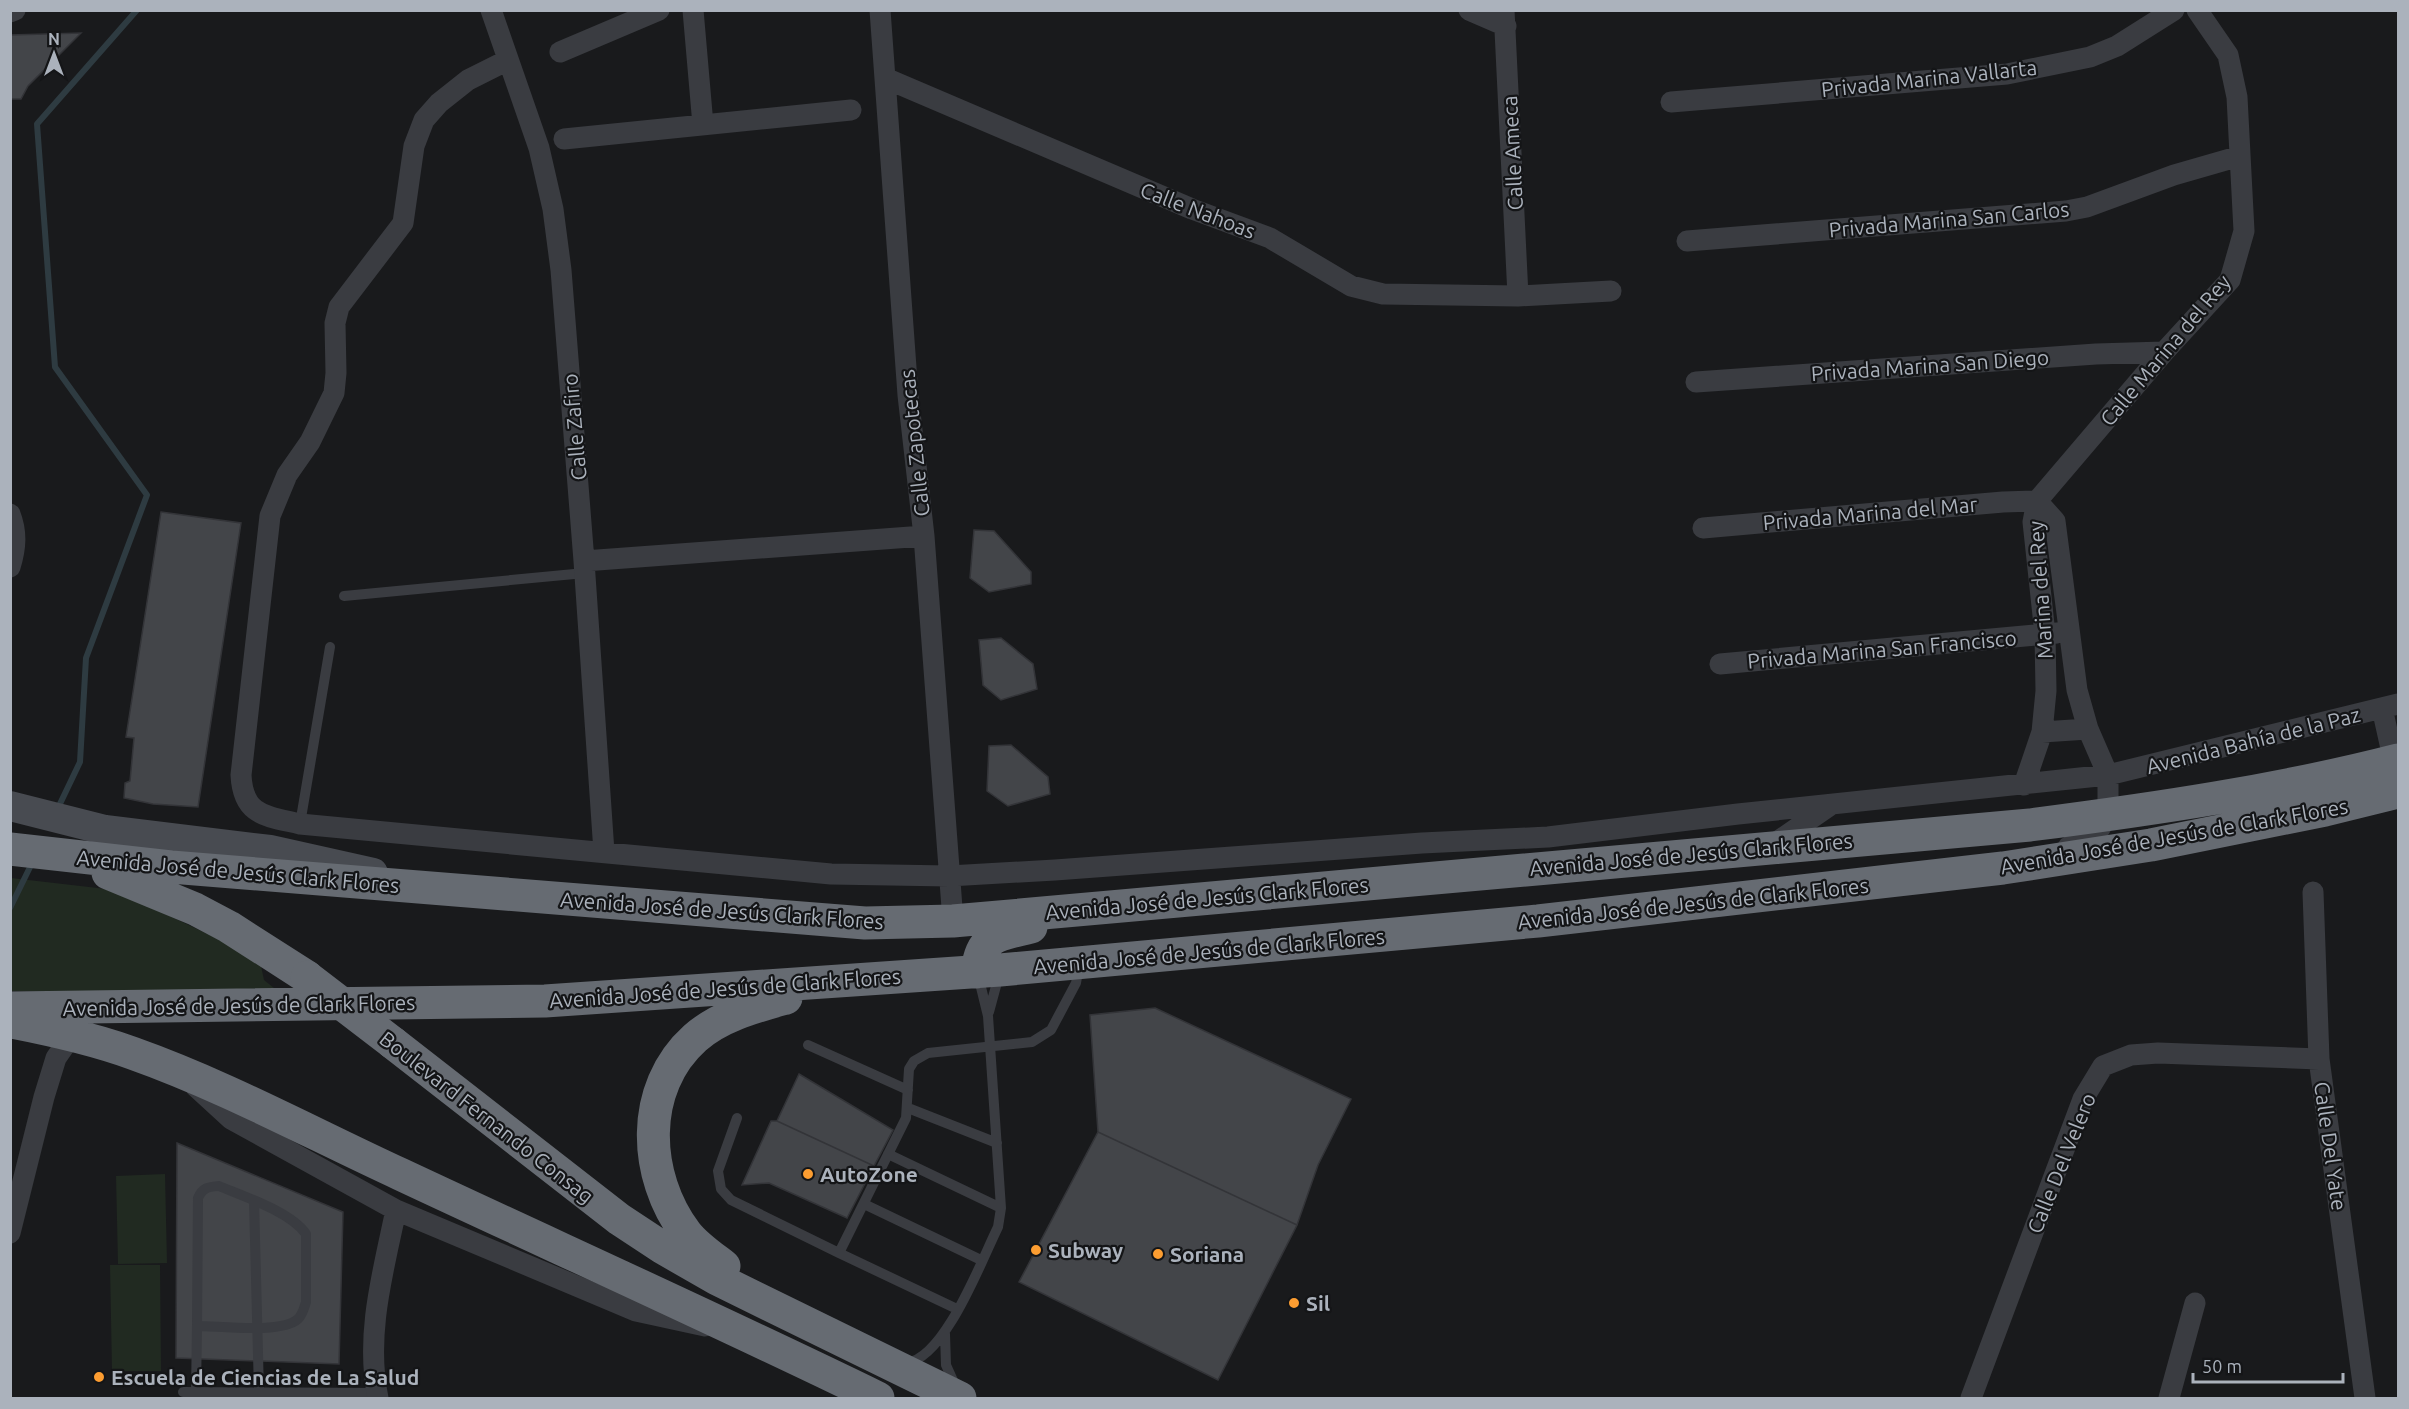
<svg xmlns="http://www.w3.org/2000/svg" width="2409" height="1409" font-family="Ubuntu,sans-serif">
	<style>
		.green { fill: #212a21 }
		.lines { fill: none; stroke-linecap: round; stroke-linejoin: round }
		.stream { stroke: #2e3b41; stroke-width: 6 }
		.building { fill: #434549; stroke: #333438; stroke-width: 1.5 }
		.lane { stroke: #3a3c41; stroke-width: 10 }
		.street { stroke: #3a3c41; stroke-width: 21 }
		.secondary { stroke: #484b51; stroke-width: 30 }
		.highway { stroke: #666b72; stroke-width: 33 }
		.highway-bridge { stroke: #666b72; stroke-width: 33 }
		.poi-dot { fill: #fc9d31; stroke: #141517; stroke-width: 2 }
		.labels { text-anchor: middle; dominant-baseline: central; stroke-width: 4.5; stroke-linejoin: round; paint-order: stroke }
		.street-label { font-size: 21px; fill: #abb2bc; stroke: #141517 }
		.poi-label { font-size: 21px; font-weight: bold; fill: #abb2bc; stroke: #141517; text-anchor: start }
	</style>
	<rect width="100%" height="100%" fill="#191a1c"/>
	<!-- green -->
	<path class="green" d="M11 878 115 890 279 968 261 966 264 980 284 996 11 991Z
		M165 1174 167 1263 118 1264 116 1176Z
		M110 1265H160L161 1371H112Z"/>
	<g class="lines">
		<!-- stream -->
		<path class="stream" d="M58 808 80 762 86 658 147 495 55 367 37 124 137 10
			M10 908 33 861"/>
	</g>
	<!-- building -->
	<path class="building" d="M81 33 28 86 21 99H10V35Z
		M161 512 241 523 198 807 153 804 124 798 125 783 130 781 134 738 126 737Z
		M974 530 994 531 1031 572V584L989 592 970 578Z
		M1001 638 1033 664 1037 689 1001 700 983 685 979 640Z
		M1011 745 1048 777 1050 794 1008 806 987 791 989 746Z
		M1155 1008 1351 1099 1318 1165 1297 1225 1098 1132 1090 1015Z
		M799 1074 893 1130 874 1166 777 1121Z
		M771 1121H777L874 1166 847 1218 769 1183 742 1185Z
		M1098 1132 1297 1225 1218 1380 1019 1282Z
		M177 1143 343 1212 339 1364 176 1358Z"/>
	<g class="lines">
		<!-- lane -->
		<path class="lane" d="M344 596 585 573
			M300 824 330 647
			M989 1012 999 975
			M808 1045 908 1090
			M908 1108 997 1143
			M737 1118 718 1171 721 1189 731 1200 839 1253
			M888 1154 1001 1208
			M219 1186C243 1196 291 1212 306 1234V1302C304 1308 303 1314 298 1319 281 1334 220 1326 197 1326L198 1198C203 1187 208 1187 219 1186Z
			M254 1201 259 1392
			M864 1204 981 1260
			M957 1309 839 1253 906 1118 909 1069 914 1061 928 1053 1032 1042 1051 1030 1076 983 1079 966
			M945 1334 946 1365 955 1385
			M906 1363C945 1359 982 1259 998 1227L1001 1208 988 1016 978 975
			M183 1392 377 1393
			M196 1392 197 1326"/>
		<!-- street -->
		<path class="street" d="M491 10 539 148 553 209 561 270 584 561 604 852
			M693 10 703 125
			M880 10 908 395 924 536 953 921
			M1469 10 1506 26
			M1504 10 1518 296
			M10 12 15 10
			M560 52 659 10
			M508 60 468 80 439 103 424 120 414 146 403 223 339 307 335 323 336 373 334 393 310 442 287 475 270 516 241 775C243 816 266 816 300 824L831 874 949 876 1055 870 1422 843 1548 837 1738 814 2108 775 2398 704
			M885 78 1192 209 1270 238 1351 286 1383 294 1518 296 1611 291
			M1671 102 2007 74 2090 57 2117 46 2174 10
			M564 139 851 110
			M1687 241 2066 211 2087 207 2174 175 2240 156
			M1696 382 2096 354 2164 352
			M2037 501 2055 521 2077 690 2088 729 2108 775V815L2094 838 2068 847
			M10 514C17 532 16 548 10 567
			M1703 528 2003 502 2037 501
			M584 561 924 536
			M1720 664 2057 633
			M2382 708 2394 762
			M2042 732 2088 729
			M2024 785 2042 732 2046 691 2045 634 2033 522 2037 501 2164 352 2230 280 2244 231 2237 97 2228 55 2197 10
			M1771 846 1829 806
			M2313 892 2319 1059 2365 1398
			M195 1086 231 1119 396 1210 636 1311 705 1326
			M10 1233 44 1097 56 1058 72 1035
			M378 1398C365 1335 383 1272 396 1210
			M1971 1398 2083 1099 2103 1066 2131 1055 2158 1053 2319 1059
			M2169 1398 2195 1303"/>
		<!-- secondary -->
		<path class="secondary" d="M10 806 105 830 270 850 373 873"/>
		<!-- highway -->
		<path class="highway" d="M10 849 171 867 865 923 953 921 2030 825C2154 809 2277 791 2398 760
			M108 873 195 909 229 927 307 977
			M977 972C981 934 999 935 1031 927
			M10 1008 545 1001 1000 970 1538 921 2003 868 2151 845 2325 810 2398 792
			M12 1022C53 1030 94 1039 132 1053 225 1086 311 1133 400 1174 560 1249 720 1321 878 1398
			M393 1043 619 1219 663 1248 717 1279 960 1398
			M724 1266C711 1256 696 1246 686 1233 643 1176 639 1088 695 1038 720 1016 754 1007 786 998"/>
		<!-- highway-bridge -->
		<path class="highway-bridge" d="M307 977 393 1043"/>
	</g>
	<!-- markers -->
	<g class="poi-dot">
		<circle cx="808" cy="1174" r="6"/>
		<circle cx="1036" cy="1250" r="6"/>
		<circle cx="1158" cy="1254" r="6"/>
		<circle cx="1294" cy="1303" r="6"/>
		<circle cx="99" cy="1377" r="6"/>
	</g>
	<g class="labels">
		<!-- street labels -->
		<g class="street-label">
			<text transform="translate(1929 78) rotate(-6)">Privada Marina Vallarta</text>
			<text transform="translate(1512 153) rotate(-93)">Calle Ameca</text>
			<text transform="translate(1198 210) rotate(21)">Calle Nahoas</text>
			<text transform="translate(1949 219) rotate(-5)">Privada Marina San Carlos</text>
			<text transform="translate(2165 350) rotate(-50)">Calle Marina del Rey</text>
			<text transform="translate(1930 365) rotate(-4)">Privada Marina San Diego</text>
			<text transform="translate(574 427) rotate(-95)">Calle Zafiro</text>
			<text transform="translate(914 443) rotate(-96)">Calle Zapotecas</text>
			<text transform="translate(1870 513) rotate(-5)">Privada Marina del Mar</text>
			<text transform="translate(2040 590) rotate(-94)">Marina del Rey</text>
			<text transform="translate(1882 649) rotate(-5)">Privada Marina San Francisco</text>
			<text transform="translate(2253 740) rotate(-14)">Avenida Bahía de la Paz</text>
			<text transform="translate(2174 836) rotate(-10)">Avenida José de Jesús de Clark Flores</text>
			<text transform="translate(1691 854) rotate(-5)">Avenida José de Jesús Clark Flores</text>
			<text transform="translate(238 871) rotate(5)">Avenida José de Jesús Clark Flores</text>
			<text transform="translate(1207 898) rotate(-5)">Avenida José de Jesús Clark Flores</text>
			<text transform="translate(1693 903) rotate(-6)">Avenida José de Jesús de Clark Flores</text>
			<text transform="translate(722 910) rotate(4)">Avenida José de Jesús Clark Flores</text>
			<text transform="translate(1209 951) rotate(-5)">Avenida José de Jesús de Clark Flores</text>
			<text transform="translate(725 988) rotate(-4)">Avenida José de Jesús de Clark Flores</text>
			<text transform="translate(239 1005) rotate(-1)">Avenida José de Jesús de Clark Flores</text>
			<text transform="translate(487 1117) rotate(38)">Boulevard Fernando Consag</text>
			<text transform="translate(2331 1146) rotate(82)">Calle Del Yate</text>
			<text transform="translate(2061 1163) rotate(-68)">Calle Del Velero</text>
		</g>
		<!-- poi labels -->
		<g class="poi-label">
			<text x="820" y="1174">AutoZone</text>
			<text x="1048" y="1250">Subway</text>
			<text x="1170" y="1254">Soriana</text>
			<text x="1306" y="1303">Sil</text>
			<text x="111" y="1377">Escuela de Ciencias de La Salud</text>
		</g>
	</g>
	<!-- border -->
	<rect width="2409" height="1409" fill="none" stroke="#abb2bc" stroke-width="24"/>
	<!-- north arrow -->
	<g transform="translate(54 54)" stroke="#141517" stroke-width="4.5" paint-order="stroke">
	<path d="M0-4.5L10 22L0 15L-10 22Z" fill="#abb2bc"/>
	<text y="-9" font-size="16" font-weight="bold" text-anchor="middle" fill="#abb2bc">N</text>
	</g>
	<!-- scale -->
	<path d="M2193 1373v9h150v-9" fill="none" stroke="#abb2bc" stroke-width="3"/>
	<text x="2202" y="1373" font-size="18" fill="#abb2bc" stroke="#141517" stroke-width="4.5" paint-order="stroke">50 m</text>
</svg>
